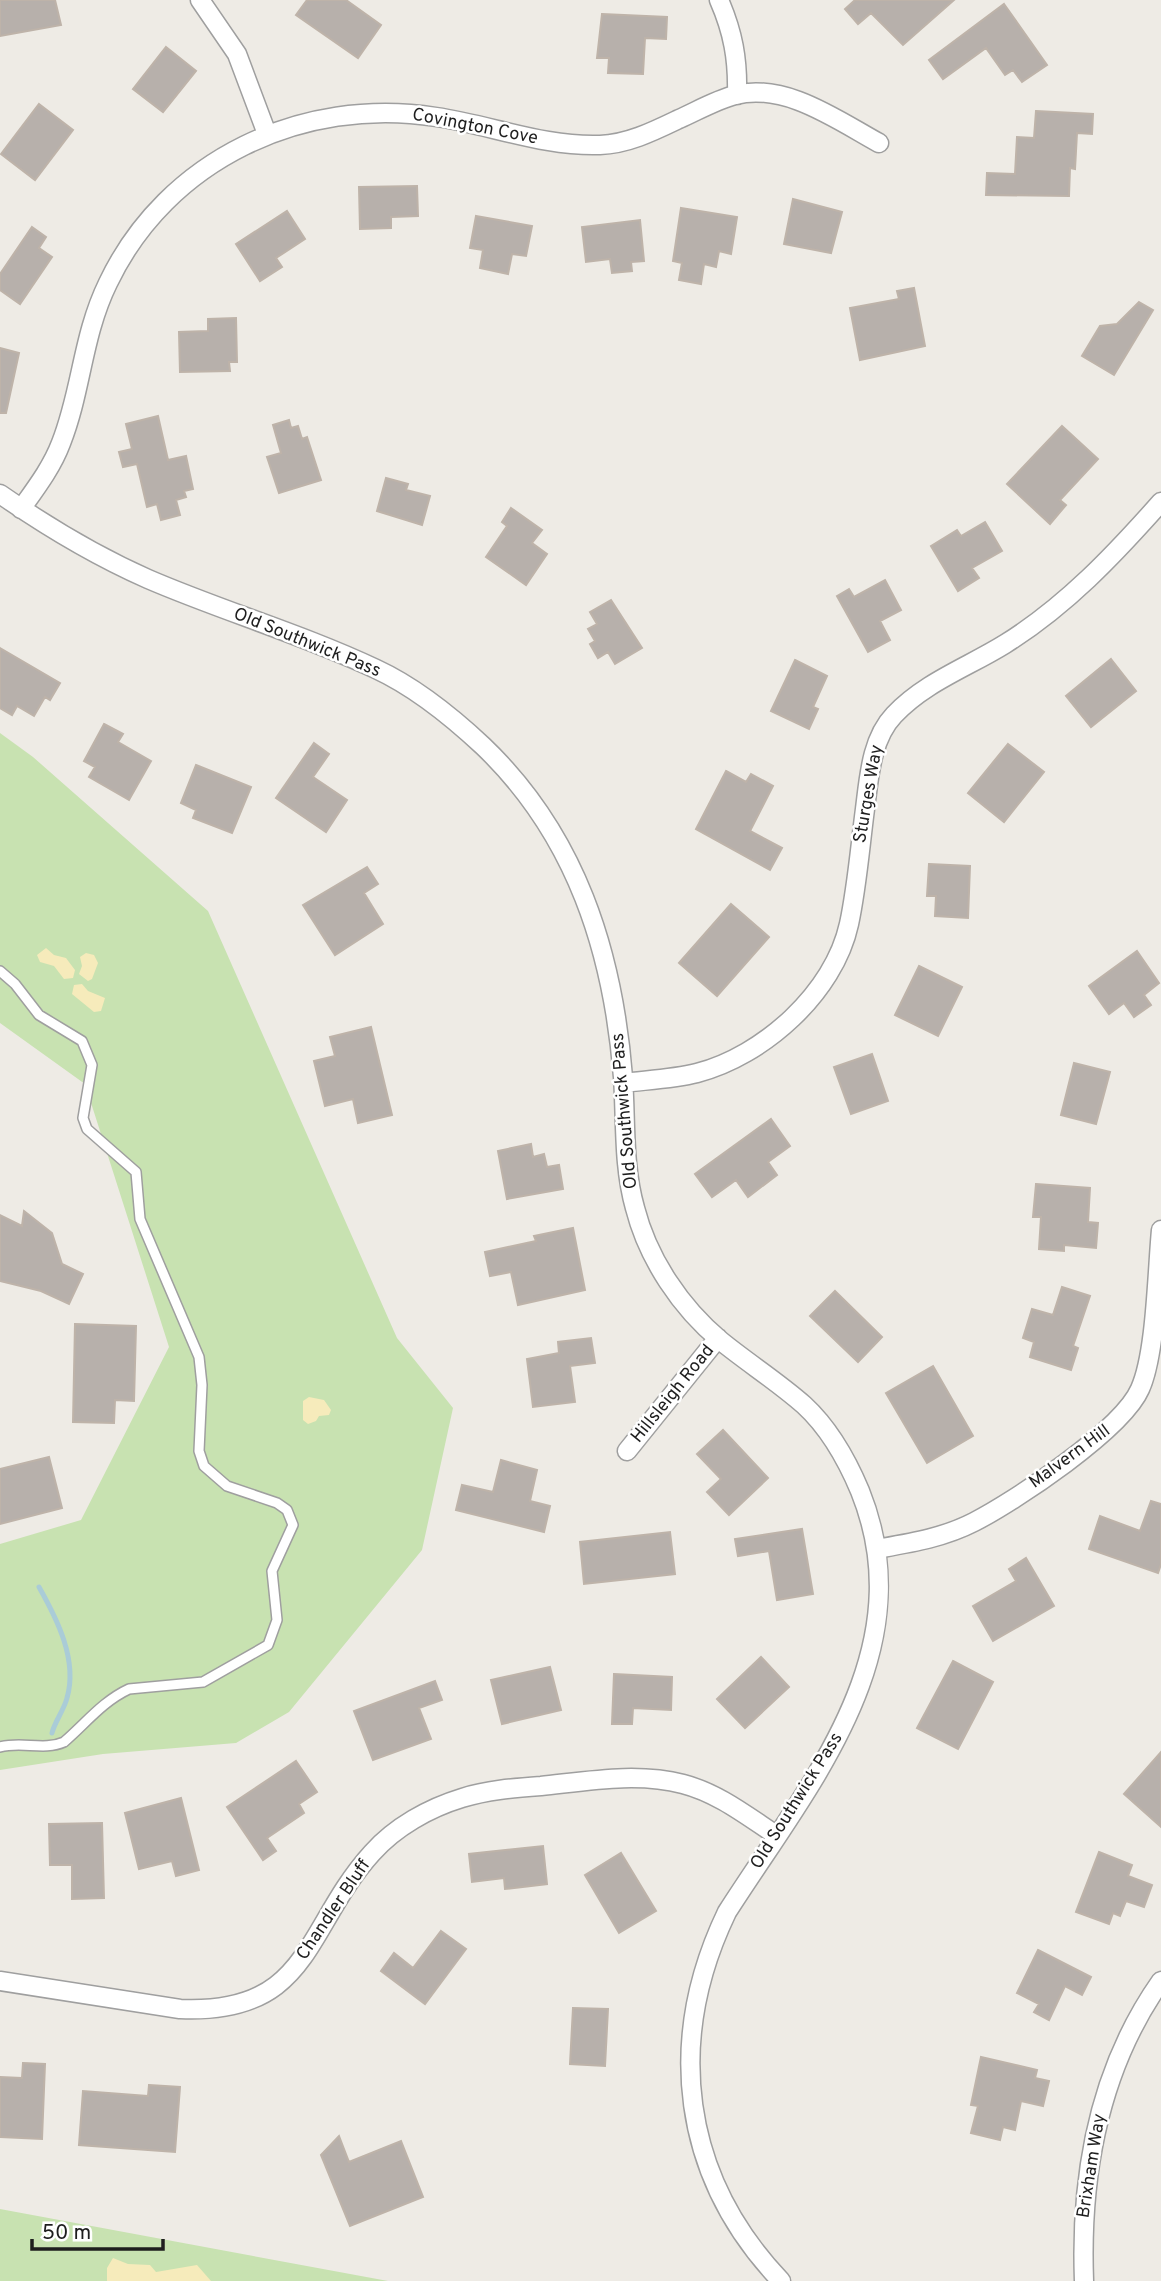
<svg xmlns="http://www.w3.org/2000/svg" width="1161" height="2281" font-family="Overpass,sans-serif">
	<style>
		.grass { fill: #c8e2b1 }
		.sand { fill: #f6ebbb }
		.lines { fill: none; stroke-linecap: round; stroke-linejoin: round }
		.stream { stroke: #aaccd7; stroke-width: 5 }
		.building { fill: #b7b0ab; stroke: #beb3a9; stroke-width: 2 }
		.service-casing { stroke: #9f9f9f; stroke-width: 12 }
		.minor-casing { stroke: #9f9f9f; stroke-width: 21 }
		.service { stroke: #fff; stroke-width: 9 }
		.minor { stroke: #fff; stroke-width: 18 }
		.labels { text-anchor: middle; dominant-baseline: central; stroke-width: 5; stroke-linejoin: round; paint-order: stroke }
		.street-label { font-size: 18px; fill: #1e1e1e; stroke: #fff }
	</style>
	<rect width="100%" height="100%" fill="#eeebe5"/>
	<!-- grass -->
	<path class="grass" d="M0 733 33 757 208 911 397 1338 453 1408 422 1550 289 1712 236 1743 103 1754 0 1770V1544L81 1520 169 1347 85 1084 0 1023Z
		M0 2209 388 2281H0Z"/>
	<!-- sand -->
	<path class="sand" d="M46 948 54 955 66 958 75 970 73 978 64 979 54 966 40 962 37 955Z
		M86 953 94 955 98 963 92 979 88 981 79 974 82 966 80 957Z
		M82 984 88 991 105 998 101 1011 94 1012 72 994 74 985Z
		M309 1397 324 1400 331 1410 329 1415 319 1416 316 1421 308 1424 303 1420V1401Z
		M113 2258 128 2264 150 2265 156 2272 197 2265 211 2281H107V2268Z"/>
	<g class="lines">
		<!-- stream -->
		<path class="stream" d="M39 1587C57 1619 78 1660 67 1698 64 1710 55 1721 52 1733"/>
	</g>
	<!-- building -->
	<path class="building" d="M0 0H55L61 25 0 36Z
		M307 0H346L381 25 358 58 296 15Z
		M855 0H954L903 45 871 13 858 24 845 9Z
		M1004 4 1047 65 1022 82 1013 70 1005 75 986 48 943 79 929 60Z
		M602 14 667 17 666 39 645 38 643 74 608 73 609 58H597Z
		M166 47 196 71 163 112 133 89Z
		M39 104 73 130 35 180 1 154Z
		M1036 111 1093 114 1092 134 1077 133 1075 169 1070 168 1069 196 986 195 987 173 1015 174 1017 137 1034 138Z
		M417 186 418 216 391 217V228L360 229 359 187Z
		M793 199 842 212 831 253 784 244Z
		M681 208 737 217 731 254 719 251 716 267 704 264 701 284 679 280 682 263 673 261Z
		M287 211 305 239 276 258 282 267 260 281 236 244Z
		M476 216 532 226 526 256 512 254 508 274 480 268 483 250 470 248Z
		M640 220 644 261 631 262 632 271 612 273 610 259 586 262 582 227Z
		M32 227 46 237 39 248 52 257 20 304 0 290V274Z
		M914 288 925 346 860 360 850 308 899 299 897 291Z
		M1139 302 1153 310 1114 375 1082 356 1100 326 1117 324Z
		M236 318 237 362H229L230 371 180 372 179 332 208 331V319Z
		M0 348 19 353 6 413H0Z
		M158 416 168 460 186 456 193 489 184 491 186 497 176 500 180 515 161 520 157 504 147 507 137 464 123 467 119 452 132 449 126 424Z
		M289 420 291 428 298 426 302 439 307 437 321 480 279 493 267 457 281 453 273 425Z
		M1062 426 1098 459 1060 500 1066 505 1050 524 1007 484Z
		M386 478 408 484 406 490 430 496 422 525 377 511Z
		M511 508 542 530 532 543 547 554 526 585 486 557 507 526 502 522Z
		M985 522 1002 551 972 568 979 578 958 591 931 546 957 530 961 536Z
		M885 580 901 610 880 621 890 640 868 652 837 596 849 589 854 597Z
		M611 600 642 648 615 664 608 652 598 658 590 644 595 641 588 629 597 624 590 612Z
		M0 648 60 683 50 700 45 697 34 716 17 706 12 715 0 708Z
		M1111 659 1136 691 1091 727 1066 696Z
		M795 660 827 676 813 707 818 709 809 729 771 711Z
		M104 724 123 734 118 742 151 761 129 800 89 777 95 767 84 761Z
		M314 743 329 754 313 777 347 800 326 832 276 798Z
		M1008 744 1044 772 1004 822 968 793Z
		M196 765 251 787 232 833 193 818 196 810 181 803Z
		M726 771 746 782 751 774 773 786 750 831 782 848 770 870 696 829Z
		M929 864 970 866 968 918 935 916 936 896H927Z
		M367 867 378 884 364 893 383 924 335 955 303 905Z
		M731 904 769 937 717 996 679 963Z
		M1137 951 1159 983 1144 995 1151 1005 1134 1017 1124 1003 1109 1014 1089 986Z
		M919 966 962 987 938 1036 895 1015Z
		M371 1027 392 1115 358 1123 353 1099 325 1106 314 1061 335 1056 330 1037Z
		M872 1054 888 1101 851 1114 834 1067Z
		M1074 1063 1110 1072 1096 1124 1061 1115Z
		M771 1119 790 1146 768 1162 777 1175 748 1197 736 1180 712 1197 695 1174Z
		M531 1144 533 1157 544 1154 547 1167 559 1165 563 1189 507 1199 498 1151Z
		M1036 1184 1090 1188 1088 1222 1098 1223 1096 1248 1064 1245V1251L1039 1249 1041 1217H1033Z
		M24 1211 52 1233 62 1264 83 1274 69 1304 41 1291 0 1281V1215L22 1226Z
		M573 1228 585 1290 518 1305 511 1272 490 1276 485 1252 536 1241 534 1236Z
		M1062 1287 1090 1296 1073 1346 1078 1348 1071 1370 1030 1357 1034 1342 1023 1338 1032 1309 1053 1315Z
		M835 1291 882 1337 858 1362 810 1316Z
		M75 1324 136 1326 134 1401 115 1400 114 1423 73 1422Z
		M591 1338 595 1363 570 1366 575 1402 533 1407 527 1359 559 1353 558 1342Z
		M933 1366 973 1436 927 1463 886 1393Z
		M723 1430 768 1478 729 1515 707 1492 721 1479 697 1454Z
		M49 1457 62 1508 0 1524V1469Z
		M501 1460 537 1470 530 1501 550 1506 544 1532 456 1510 462 1485 493 1492Z
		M1151 1501 1161 1504V1564L1158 1573 1089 1549 1100 1516 1140 1531Z
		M802 1529 813 1594 777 1600 769 1551 738 1556 735 1539Z
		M670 1532 675 1574 584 1584 580 1542Z
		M1026 1558 1054 1606 993 1641 973 1606 1016 1581 1009 1569Z
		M761 1657 789 1687 745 1728 717 1699Z
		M953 1661 993 1682 958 1749 917 1728Z
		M550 1667 561 1710 502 1724 491 1680Z
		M614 1674 672 1677 671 1710 633 1708 632 1724H612Z
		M435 1681 442 1700 419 1708 431 1739 373 1760 354 1711Z
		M1161 1752V1827L1124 1794Z
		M296 1761 317 1792 299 1804 304 1813 267 1838 276 1851 263 1860 227 1807Z
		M181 1798 199 1870 176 1876 172 1861 139 1869 125 1813Z
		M102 1823 104 1898 72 1899V1865H50L49 1824Z
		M543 1846 547 1884 505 1889 504 1878 472 1882 469 1854Z
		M1099 1852 1132 1865 1128 1876 1152 1885 1144 1907 1126 1901 1120 1916 1113 1913 1109 1924 1076 1912Z
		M621 1853 656 1911 619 1933 585 1875Z
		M441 1931 466 1949 425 2004 381 1971 394 1953 413 1968Z
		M1038 1950 1091 1977 1082 1995 1065 1986 1049 2020 1034 2012 1039 2004 1017 1993Z
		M573 2008 608 2009 605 2066 570 2064Z
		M981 2057 1037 2070 1035 2078 1049 2081 1043 2106 1021 2101 1015 2130 1003 2127 1000 2140 971 2133 978 2106 971 2105Z
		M23 2063 45 2064 42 2139 0 2137V2077L22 2078Z
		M149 2085 180 2087 175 2152 79 2145 83 2091 148 2096Z
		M339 2136 349 2162 401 2141 423 2197 350 2226 321 2155Z"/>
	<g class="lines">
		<!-- service casing -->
		<g class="service-casing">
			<path id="service" d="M0 971 15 984 39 1015 82 1041 92 1065 83 1118 87 1129 136 1172 140 1219 199 1357 202 1385 199 1451 204 1466 227 1486 277 1503 287 1510 293 1525 272 1571 277 1620 268 1645 203 1682 129 1689C103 1701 86 1723 64 1742 44 1751 22 1741 0 1747"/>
		</g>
		<!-- minor casing -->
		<g class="minor-casing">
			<path id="minor" d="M200 0 237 54 267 134
				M719 0C733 32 738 59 737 95
				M0 494C46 526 96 556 148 579 222 611 302 634 376 669 415 687 452 717 483 746 576 835 613 951 623 1077 626 1121 623 1166 635 1208 648 1259 681 1308 721 1341 748 1363 778 1382 804 1405 829 1428 847 1460 860 1491 925 1652 808 1785 727 1912 665 2041 681 2176 781 2281
				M21 509C36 488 52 467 61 443 82 390 82 336 108 283 167 159 303 96 436 117 491 125 544 147 600 145 628 144 654 131 679 119 697 111 716 100 735 95 785 82 837 120 879 143
				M623 1083C647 1080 673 1079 697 1073 763 1056 834 993 849 924 857 887 860 847 865 809 869 778 871 739 894 715 925 682 968 667 1005 644 1066 606 1114 555 1161 502
				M627 1451 718 1338
				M876 1549C910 1543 943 1538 974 1522 1015 1501 1122 1430 1140 1389 1156 1354 1157 1272 1161 1230
				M0 1981 180 2009C311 2015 304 1928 372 1853 395 1827 429 1808 462 1798 487 1790 514 1788 541 1786 588 1781 637 1772 683 1784 718 1793 747 1816 776 1835
				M1084 2281C1080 2175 1099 2069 1161 1981"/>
		</g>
		<!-- service -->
		<use href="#service" class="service"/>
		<!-- minor -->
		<use href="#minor" class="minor"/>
	</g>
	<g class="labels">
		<!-- street labels -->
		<g class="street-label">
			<text transform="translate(475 127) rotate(11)">Covington Cove</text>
			<text transform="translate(307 643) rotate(22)">Old Southwick Pass</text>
			<text transform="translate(869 794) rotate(-80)">Sturges Way</text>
			<text transform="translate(625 1111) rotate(-95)">Old Southwick Pass</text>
			<text transform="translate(673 1394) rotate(-51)">Hillsleigh Road</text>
			<text transform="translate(1070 1457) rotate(-36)">Malvern Hill</text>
			<text transform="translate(797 1801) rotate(-58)">Old Southwick Pass</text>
			<text transform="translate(334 1910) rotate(-56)">Chandler Bluff</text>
			<text transform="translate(1092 2166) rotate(-81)">Brixham Way</text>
		</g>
	</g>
	<!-- scale -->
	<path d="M32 2239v10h131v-10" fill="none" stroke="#1e1e1e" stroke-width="3.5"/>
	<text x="42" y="2239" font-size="21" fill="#1e1e1e" stroke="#ffffff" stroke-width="5" paint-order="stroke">50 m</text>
</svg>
